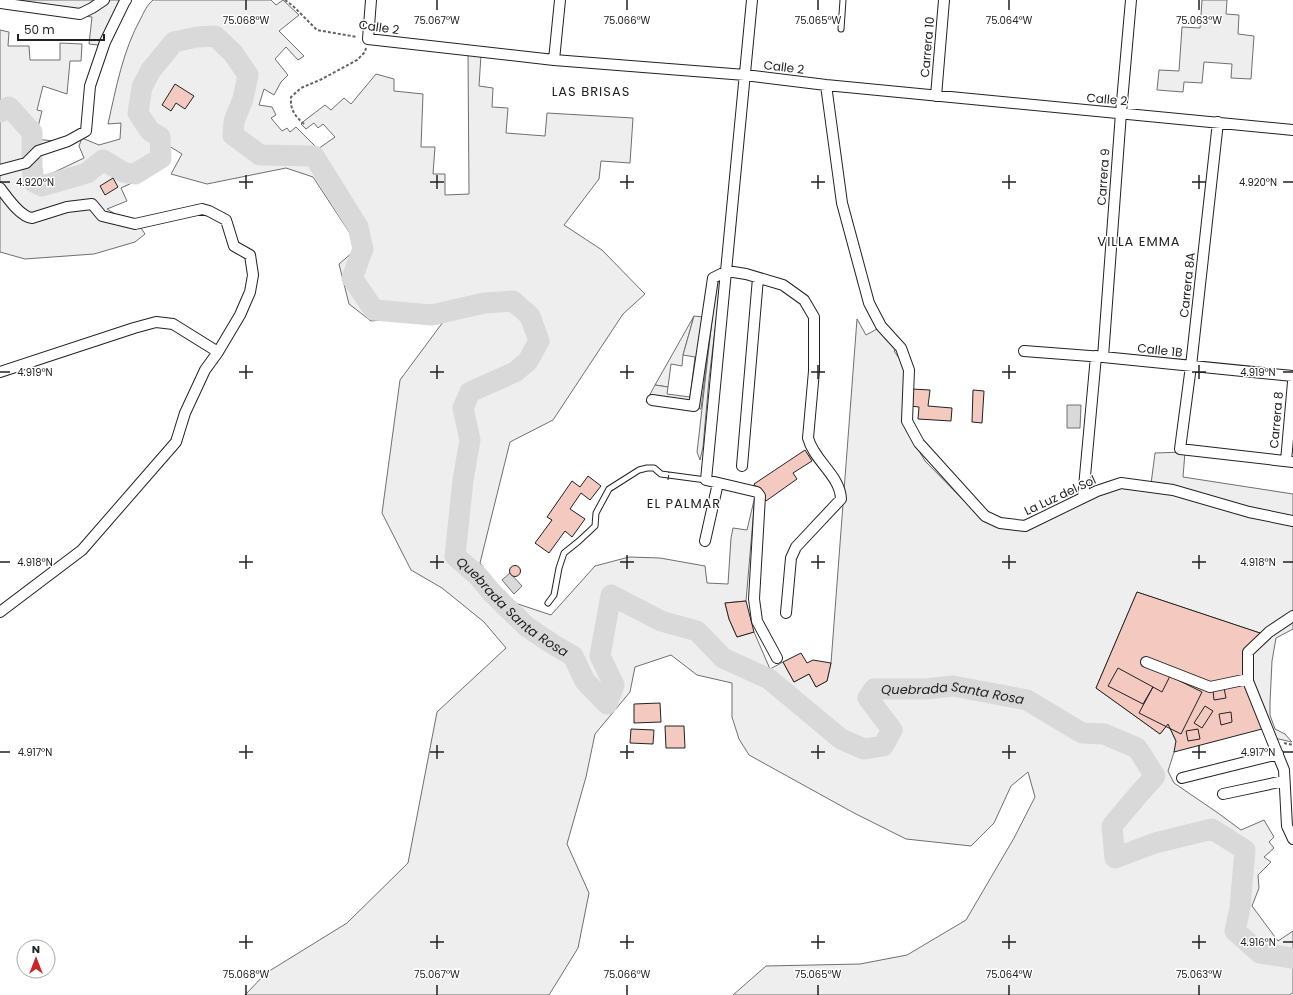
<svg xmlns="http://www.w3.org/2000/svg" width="1293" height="995" font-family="Poppins,sans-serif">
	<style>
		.green { fill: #eee; stroke: #6f6f6f }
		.parking { fill: #ededed; stroke: #6f6f6f }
		.water { fill: #d9d9d9; stroke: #6f6f6f }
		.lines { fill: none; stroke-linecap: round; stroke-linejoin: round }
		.river { stroke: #d9d9d9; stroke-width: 21 }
		.building { fill: #f3c9c0; stroke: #222 }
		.lane-casing { stroke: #222; stroke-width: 7 }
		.street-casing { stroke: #222; stroke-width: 12 }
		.path { stroke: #646464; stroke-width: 2; stroke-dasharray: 3 2; stroke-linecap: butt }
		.lane { stroke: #fff; stroke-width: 5 }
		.street { stroke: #fff; stroke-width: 10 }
		.fence { stroke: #222; stroke-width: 1; stroke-dasharray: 5 2; stroke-linecap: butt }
		.ticks { fill: none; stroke: #222; stroke-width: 1.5 }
		.labels { text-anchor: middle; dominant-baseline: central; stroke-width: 3; stroke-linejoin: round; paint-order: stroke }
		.street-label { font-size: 12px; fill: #222; stroke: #fff }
		.neighbourhood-label { font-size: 13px; letter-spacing: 1px; fill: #222; stroke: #fff }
		.water-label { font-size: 13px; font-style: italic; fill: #222; stroke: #fff }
		.ticks-label { font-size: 10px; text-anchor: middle; fill: #222; stroke: #fff; stroke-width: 3; stroke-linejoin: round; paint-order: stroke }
	</style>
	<rect width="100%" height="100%" fill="#fff"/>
	<!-- green -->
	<path class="green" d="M9 0H97L91 4 78 9Z
		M110 0H123L109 25 98 45 89 44 92 17 84 16Z
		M153 0H271L276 5 283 0 299 15 279 31 304 56 298 60 286 47 275 59 288 75 281 82 274 95 264 89 259 105 272 107 276 115 271 118 282 131 287 128 290 132 296 127 318 149 335 137 323 124 318 128 314 123 306 129 301 124 304 121 325 105 331 110 344 98 351 104 376 74 394 79V91L423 94 421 147H435L433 174H445V195L469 194 468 54 481 55 479 86 493 88 492 107 508 108 506 133 545 136 547 113 633 118 630 163 601 161 599 179 564 225 602 250 645 294 623 314 553 420 510 442 480 563 509 601 551 615 595 566 629 557 660 558 705 566 707 583 728 584 731 538 733 528 747 530 755 496 746 601 725 603 729 619 737 637 754 632 770 669 783 662 794 682 809 674 816 687 827 681 831 663 857 319 866 335 877 329 896 349 894 351 906 368 913 441 925 461 982 519 1026 529 1090 497 1122 485 1151 484 1155 453 1185 452 1183 477 1293 494V616L1263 634 1137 592 1096 688 1160 734 1168 724 1177 743 1168 771 1174 783 1218 813 1241 830 1264 820 1274 837 1269 842 1274 848 1264 857 1271 862 1258 875 1259 888 1252 906 1278 941 1293 931V993L1289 995H733L766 966 860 964 907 955 966 920 1014 838 1035 797 1028 772 1011 786 994 823 971 846 906 839 854 813 749 755 739 739 732 717V683L697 675 671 655 635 667 630 692 595 734 586 777 567 844 589 893 578 948 549 995H245L266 973 347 923 408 863 437 712 506 648 484 622 442 588 411 570 382 513 400 380 443 322C419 319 395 318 371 321L349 304 339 264 359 247 313 177 286 168 207 184 171 174 182 154 169 146 149 175 121 188 127 201 107 209 127 221 139 225 145 234 135 242 94 254 25 259 0 252V30L9 32 8 46H29L30 60H60V43L82 44 81 61H70L67 94 43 86 37 110 42 111 35 139 54 141 33 155 37 180 40 179 84 158 79 146 82 138 99 145 120 139 121 123 108 124C116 88 123 50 141 18 144 12 147 5 153 0Z
		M1202 0H1227L1226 14 1239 15 1238 34 1254 36 1251 79 1231 78 1232 64 1204 62 1202 83 1184 82 1183 92 1157 90 1159 70 1179 71 1182 27 1200 28Z
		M722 273 709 379 703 447 700 460 697 452 699 435 717 276Z
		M694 316 683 355 682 366 671 364 668 387 655 385Z
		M1293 618V629L1276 638 1272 661 1270 703V715L1275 729 1285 734 1292 742 1274 738 1251 681V652Z"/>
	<!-- parking -->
	<path class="parking" d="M694 316 712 318 701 409 646 402 655 385 668 387 667 394 690 397 695 357 683 355Z"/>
	<!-- water -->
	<path class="water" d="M1067 405H1081L1080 428H1067Z
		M510 573 522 586 514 594 502 580Z"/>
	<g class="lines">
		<!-- river -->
		<path class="river" id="s1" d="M0 112 9 107 32 132V167L34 182 42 186 87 173 103 160 123 172 135 174 161 158 160 137 150 131 138 113 142 87 151 70 174 42 197 37 215 36 233 53 248 75 243 99 234 121 233 135 260 155 314 156 358 227 363 249 352 278 374 310 432 315 484 303 513 301 530 316 539 341 528 361 515 372 470 392 463 408 470 440 463 480 455 556 478 576 493 594 527 627 554 645 573 656 585 681 607 704 614 685 600 656 611 595 661 621 697 631 723 658 769 679 841 739 864 749 883 746 892 730 868 698 874 689H926L953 686 1027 700 1082 733 1104 734 1137 748 1155 776 1138 795 1112 826 1115 858 1155 843 1212 829 1245 850 1240 908 1235 931 1260 953 1293 958"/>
	</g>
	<!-- building -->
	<path class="building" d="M175 84 194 96 185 109 176 103 171 111 162 105Z
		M113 178 118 187 105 195 100 186Z
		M912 389 930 390 928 406 952 408 951 421 918 419 919 407 910 406Z
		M973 390 984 391 982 423 972 422Z
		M805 450 812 461 793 473 797 479 766 501 754 484Z
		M588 476 601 486 590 500 581 493 570 509 585 519 572 537 565 531 549 553 535 543 552 520 547 517 572 481 580 487Z
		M509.5 571a5.5 5.5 0 1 1 11 0a5.5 5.5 0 1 1-11 0Z
		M1137 592 1263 634 1245 651V674L1262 729 1174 752 1176 741 1168 724 1160 734 1096 688Z
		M746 601 754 632 737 637 729 619 725 603Z
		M801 653 807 663 813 660 831 663 827 681 816 687 809 674 794 682 783 662Z
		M1118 668 1153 687 1143 704 1108 686Z
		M1170 676 1202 692 1181 734 1139 713 1153 687 1162 692Z
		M1224 688 1226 698 1214 700 1213 690Z
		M660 703 661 722 634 723V704Z
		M1205 706 1213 711 1202 728 1194 723Z
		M1231 712 1232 722 1221 725 1219 714Z
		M665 726H684L685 748H666Z
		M631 729 654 730 653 744 630 743Z
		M1198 729 1200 739 1188 741 1186 731Z"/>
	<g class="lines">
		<!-- lane casing -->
		<g class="lane-casing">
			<path id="lane" d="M841 29 843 0
				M548 603 554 595 559 568 564 553 579 541 595 526 596 513 609 489 639 470 647 468H654L661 474 706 480"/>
		</g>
		<!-- street casing -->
		<g class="street-casing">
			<path id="street" d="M371 0 368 39 554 60 745 75 826 85 1293 130
				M752 0 706 480 757 492 760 496 754 599 757 621 777 658
				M0 3 80 14 92 8 104 0
				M554 60 560 0
				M826 85 842 203 869 303 881 326 901 348 909 370 907 421 919 443 985 516 1000 523 1025 526 1097 491 1121 483 1173 490 1249 512 1293 521
				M936 96 944 0
				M1218 122 1191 366 1180 449 1293 462
				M0 170 26 163 38 151 68 141 86 131 90 86 105 42 124 3 126 0
				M0 188C7 197 20 217 32 218L67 207 92 204 102 216 135 224 202 209 209 211 226 220 234 246 250 255 253 275 250 292 240 315 218 352 205 370 185 413 176 442 82 550 0 612
				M1024 351 1103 357 1293 376
				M1103 357 1121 113 1131 0
				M0 372 134 328 156 322 173 324 218 352
				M652 400 694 406 713 278 727 271 746 274 783 285 804 300 814 317V371L808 438C814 461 840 475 841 499L796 547 791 558 786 613
				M1286 461 1293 382
				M742 466 758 278
				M1083 498 1096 356
				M705 541 718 483
				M1293 616 1269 632 1248 652V681L1284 770 1287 826 1293 839
				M1146 662 1210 687 1248 679
				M1182 778 1278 754
				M1223 794 1284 781"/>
		</g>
		<!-- path -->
		<path class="path" d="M285 0 293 6 317 30 357 37
			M304 124C295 116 290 110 291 97L301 88 322 79 357 60 365 52 366 48
			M1284 743 1293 745"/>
		<!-- lane -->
		<use href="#lane" class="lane"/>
		<!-- street -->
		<use href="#street" class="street"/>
		<!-- fence -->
		<path class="fence" d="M668 480 669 472"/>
	</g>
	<!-- ticks -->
	<path class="ticks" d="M246 0V10M437 0V10M627 0V10M818 0V10M1009 0V10M1199 0V10M246 175V189M437 175V189M627 175V189M818 175V189M1009 175V189M1199 175V189M0 182H10M239 182H253M430 182H444M620 182H634M811 182H825M1002 182H1016M1192 182H1206M1283 182H1293M246 365V379M437 365V379M627 365V379M818 365V379M1009 365V379M1199 365V379M0 372H10M239 372H253M430 372H444M620 372H634M811 372H825M1002 372H1016M1192 372H1206M1283 372H1293M246 555V569M437 555V569M627 555V569M818 555V569M1009 555V569M1199 555V569M0 562H10M239 562H253M430 562H444M620 562H634M811 562H825M1002 562H1016M1192 562H1206M1283 562H1293M246 745V759M437 745V759M627 745V759M818 745V759M1009 745V759M1199 745V759M0 752H10M239 752H253M430 752H444M620 752H634M811 752H825M1002 752H1016M1192 752H1206M1283 752H1293M246 935V949M437 935V949M627 935V949M818 935V949M1009 935V949M1199 935V949M239 942H253M430 942H444M620 942H634M811 942H825M1002 942H1016M1192 942H1206M1283 942H1293M246 985V995M437 985V995M627 985V995M818 985V995M1009 985V995M1199 985V995"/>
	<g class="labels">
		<!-- street labels -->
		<g class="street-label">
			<text transform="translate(379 27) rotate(8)">Calle 2</text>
			<text transform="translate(927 47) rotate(-85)">Carrera 10</text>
			<text transform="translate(784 67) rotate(7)">Calle 2</text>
			<text transform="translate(1107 99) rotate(5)">Calle 2</text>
			<text transform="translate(1103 177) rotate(-86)">Carrera 9</text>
			<text transform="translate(1187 285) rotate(-84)">Carrera 8A</text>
			<text transform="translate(1160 350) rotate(6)">Calle 1B</text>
			<text transform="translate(1276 420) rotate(-85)">Carrera 8</text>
			<text transform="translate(1060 495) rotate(-25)">La Luz del Sol</text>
		</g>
		<!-- neighbourhood labels -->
		<g class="neighbourhood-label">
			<text x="591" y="91">LAS BRISAS</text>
			<text x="1139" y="241">VILLA EMMA</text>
			<text x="684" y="503">EL PALMAR</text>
		</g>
		<!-- water labels -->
		<g class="water-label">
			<text stroke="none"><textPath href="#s1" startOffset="1315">Quebrada Santa Rosa</textPath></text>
			<text stroke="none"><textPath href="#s1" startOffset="2036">Quebrada Santa Rosa</textPath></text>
		</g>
	</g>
	<g class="ticks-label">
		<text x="246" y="24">75.068°W</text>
		<text x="437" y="24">75.067°W</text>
		<text x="627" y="24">75.066°W</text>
		<text x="818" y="24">75.065°W</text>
		<text x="1009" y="24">75.064°W</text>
		<text x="1199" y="24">75.063°W</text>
		<text x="35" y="186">4.920°N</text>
		<text x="1258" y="186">4.920°N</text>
		<text x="35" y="376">4.919°N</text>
		<text x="1258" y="376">4.919°N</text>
		<text x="35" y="566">4.918°N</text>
		<text x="1258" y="566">4.918°N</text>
		<text x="35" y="756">4.917°N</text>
		<text x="1258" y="756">4.917°N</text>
		<text x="1258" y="946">4.916°N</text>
		<text x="246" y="978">75.068°W</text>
		<text x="437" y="978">75.067°W</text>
		<text x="627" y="978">75.066°W</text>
		<text x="818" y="978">75.065°W</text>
		<text x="1009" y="978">75.064°W</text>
		<text x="1199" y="978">75.063°W</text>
	</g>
	<!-- north arrow -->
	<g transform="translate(36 959)"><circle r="19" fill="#ffffff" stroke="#a7a7a7"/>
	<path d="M0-3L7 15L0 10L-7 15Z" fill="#c62828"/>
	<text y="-6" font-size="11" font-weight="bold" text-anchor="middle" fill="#222222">N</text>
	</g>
	<!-- scale -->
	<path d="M18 34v6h86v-6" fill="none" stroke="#222222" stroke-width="2"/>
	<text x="24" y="34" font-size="12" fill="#222222" stroke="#ffffff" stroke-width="3" paint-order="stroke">50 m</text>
</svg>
